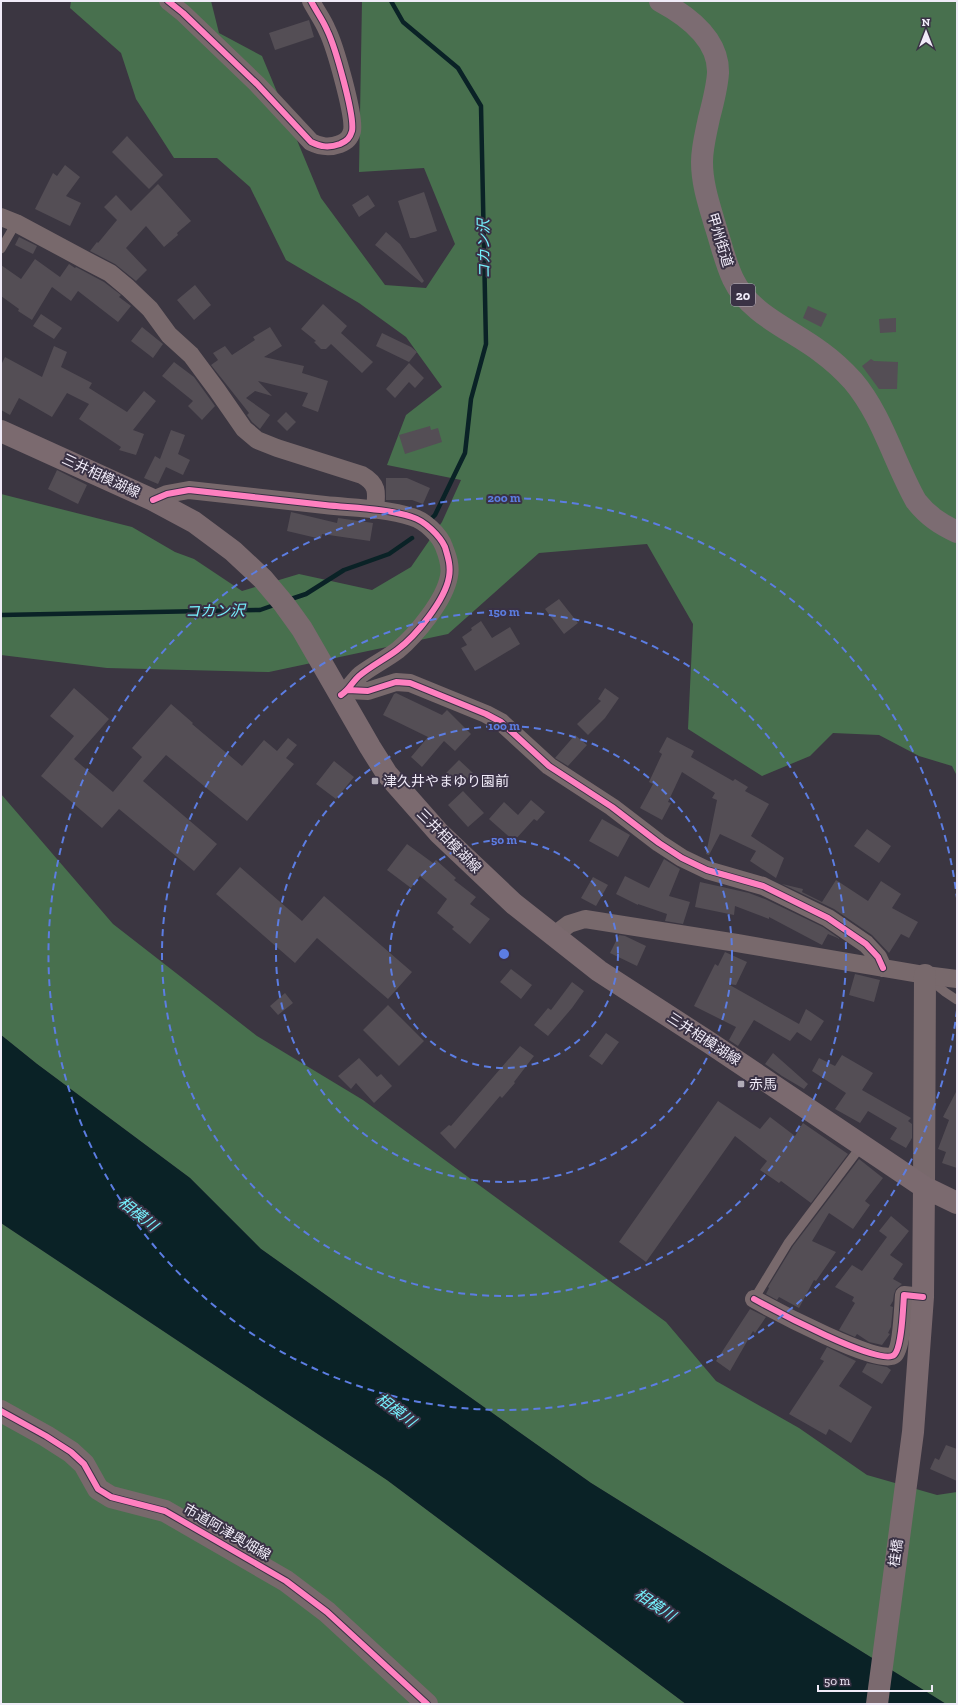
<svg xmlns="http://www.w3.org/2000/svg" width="958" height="1705" font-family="'Zilla Slab','Noto Sans JP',serif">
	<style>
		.forest { fill: #48704e }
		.water { fill: #0a2226 }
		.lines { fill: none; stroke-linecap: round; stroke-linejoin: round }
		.stream { stroke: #0a2226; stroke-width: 4.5 }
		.building { fill: #544e55 }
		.service { stroke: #78696c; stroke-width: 9 }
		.minor { stroke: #78696c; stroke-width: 18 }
		.tertiary { stroke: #78696c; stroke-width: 22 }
		.secondary { stroke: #7b6a6f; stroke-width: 22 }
		.trunk { stroke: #7c6c72; stroke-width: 22 }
		.cycleway-casing { stroke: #3a3245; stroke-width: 8 }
		.cycleway { stroke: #ff80c0; stroke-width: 6 }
		.ring { fill: none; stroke: #5c7de2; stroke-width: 2; stroke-dasharray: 7 5 }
		.poi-dot { fill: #b1acb8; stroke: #3a3245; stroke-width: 1.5 }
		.labels { text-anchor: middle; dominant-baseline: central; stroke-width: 4; stroke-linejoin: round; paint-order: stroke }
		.shield { fill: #3a3245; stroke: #b9b4c2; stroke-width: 1 }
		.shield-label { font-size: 13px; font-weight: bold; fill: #f0ebf8 }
		.street-label { font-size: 14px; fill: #f0ebf8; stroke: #3a3245 }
		.poi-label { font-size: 14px; fill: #f0ebf8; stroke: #3a3245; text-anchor: start }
		.water-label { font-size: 15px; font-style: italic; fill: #75f1fd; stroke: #3a3245 }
		.centre { fill: #5c7de2; stroke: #3a3245; stroke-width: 2 }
		.ring-label { font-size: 12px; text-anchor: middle; font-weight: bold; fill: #5c7de2; stroke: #3a3245; stroke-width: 4; stroke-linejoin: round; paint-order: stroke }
	</style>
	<rect width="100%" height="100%" fill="#3b3641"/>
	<!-- forest -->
	<path class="forest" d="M71 1H211L219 33 262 56 321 198 385 285 426 288 455 244 424 168 359 172 362 1H957V776L952 766 919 756 879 735 833 733 810 756 762 776 688 729 693 624 647 544 539 553 448 634 269 672 107 668 1 655V494L132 527 175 552 194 559 242 591 299 574 372 590 411 567 442 522 461 480 387 465 406 415 442 387 406 337 359 303 286 260 250 187 217 158H174L136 99 121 53 70 8Z
		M1 794 113 924 257 1036 363 1100 666 1322 716 1381 799 1428 867 1475 937 1495 957 1492V1704H946L591 1483 261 1249 190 1178 37 1064 1 1035Z
		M1 1223 387 1480 686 1704H1Z"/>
	<!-- water -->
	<path class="water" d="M1 1035 37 1064 190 1178 261 1249 591 1483 946 1704H686L387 1480 1 1223Z"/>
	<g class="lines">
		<!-- stream -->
		<path class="stream" d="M391 1 403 22 458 68 481 106 486 344 471 399 465 453 435 515 429 521
			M288 600 306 594 344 570 389 554 412 538
			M1 615 260 610 277 604"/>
	</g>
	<!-- building -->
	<path class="building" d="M309 20 314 37 275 50 269 33Z
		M127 136 163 175 149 189 112 152Z
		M65 165 80 177 66 196 81 203 70 226 35 209 53 173 57 176Z
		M158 184 191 221 177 233 178 235 164 247 146 226 126 248 147 270 136 281 115 264 90 251 97 242 98 243 117 220 104 207 116 195 131 211Z
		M424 192 437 231 415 238H410L398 201Z
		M368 195 375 206 359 217 352 205Z
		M386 232 400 244 424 281 422 283 375 245Z
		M19 237 37 246 33 254 15 245Z
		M35 259 60 277 69 264 75 268 76 267 104 282 121 295 119 297 131 306 118 322 78 291 71 301 52 287 32 320 18 311 19 309 1 296V265L21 279Z
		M195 285 211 305 194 320 177 300Z
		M323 304 347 326 341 333 373 362 362 373 331 344 326 349H321L314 342 316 341 301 329Z
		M808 306 827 314 821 327 803 318Z
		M41 314 62 328 54 339 33 326Z
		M896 318V332L880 333 879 319Z
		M142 327 163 344 153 358 131 341Z
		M270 327 282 346 264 357 304 366 302 373 328 381 318 412 302 406 308 393 258 381 272 396 255 391 246 398 270 415 260 429 252 422 247 415 249 413 211 365 218 360 213 353 225 346 232 355 255 340 253 337Z
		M382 333 411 347 417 352 409 362 376 346Z
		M54 346 67 352 61 367 92 383 89 388 127 412 144 391 156 401 133 430 144 434 136 455 119 450 121 447 79 419 89 404 67 393 52 417 19 398 10 415 1 410V365L5 357 42 377Z
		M871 359 874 361 898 362 897 389H879L862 366Z
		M174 362 194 377 215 406 202 420 188 406 193 401 162 376Z
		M409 363 424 378 415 388 409 382 395 398 386 389Z
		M286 412 296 422 287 431 277 421Z
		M430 426 431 430 438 428 442 442 405 454 399 435Z
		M171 430 185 435 178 454 190 460 183 475 166 467 158 484 144 478 155 456 160 459Z
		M57 470 87 485 78 504 48 489Z
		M386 478H407L430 488 423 504 412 500H386Z
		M291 512 337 523 338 518 373 523 370 541 322 534 321 539 287 531Z
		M559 599 578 623 564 634 545 609Z
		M481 621 492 638 510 627 520 644 475 671 461 648 467 645 462 637 472 630 471 628Z
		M74 688 109 719 74 759 113 792 142 757 132 748 171 704 193 723 192 724 242 766 264 740 277 751 288 738 297 745 286 758 294 764 247 821 166 755 143 781 217 844 194 871 119 809 102 828 41 776 74 736 50 716Z
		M605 688 619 698 605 718 588 735 577 724 601 701 598 699Z
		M396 693 442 715 447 710 471 734 455 751 444 741 422 767 411 757 428 737 383 715 394 694Z
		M575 735 587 745 568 766 555 758Z
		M667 737 694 751 691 757 733 781 735 779 748 787 745 791 769 804 751 836 784 858 776 878 750 861 756 851 720 834 709 855 706 854 717 800 712 798 715 793 682 772 668 802 671 803 662 820 640 808 653 784 649 782 662 754 659 752Z
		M459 760 473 773 458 788 444 775Z
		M334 761 354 777 336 799 316 784Z
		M463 791 484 813 468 827 448 805Z
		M531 800 545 812 537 821 534 819 514 841 489 819 504 802 518 815Z
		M602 819 630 835 618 857 589 841Z
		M867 829 891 846 879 863 854 846Z
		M407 844 433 863 436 860 456 878 454 880 476 897 470 904 490 919 470 944 452 929 454 927 437 913 447 899 420 876 411 888 387 870Z
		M664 859 680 869 669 896 690 902 683 924 665 921 667 914 638 904V905L616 894 625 876 649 888Z
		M240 867 302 921 324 896 412 972 388 999 317 938 295 963 216 894Z
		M593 877 608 885 596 906 581 898Z
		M836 880 868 901 881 881 901 894 892 908 918 922 909 938 901 934 889 953 872 935 834 909 782 884 803 889 802 892 822 902Z
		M700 882 749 893 765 899 823 927 840 939 828 934 822 945 769 917V919L735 906 734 915 695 907Z
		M619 935 625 936 646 946 637 966 610 953Z
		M725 952 747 962 736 985 728 984 799 1024 806 1009 824 1021 811 1041 797 1032 790 1041 754 1020 738 1046 729 1040 736 1027 694 1006 715 964 718 966Z
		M511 969 532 985 521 999 500 982Z
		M855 974 880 980 874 1002 849 995Z
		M572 982 584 991 572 1008 548 1036 534 1025 548 1008 551 1010Z
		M285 993 293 1003 278 1015 270 1006Z
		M388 1005 424 1041 399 1066 363 1030Z
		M606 1033 619 1042 602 1065 589 1056Z
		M520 1046 534 1056 514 1082 515 1083 502 1098 500 1096 455 1149 440 1133 449 1125 451 1126Z
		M773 1053 808 1084 804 1089 782 1076 765 1064Z
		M842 1055 873 1073 862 1090 911 1118 908 1121 912 1124V1138L906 1148 890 1139 897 1128 868 1111 860 1123 835 1109 846 1093 812 1071 819 1058 835 1066Z
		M359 1058 377 1077 381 1074 392 1086 374 1103 356 1083 351 1089 338 1076Z
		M957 1090V1168L942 1163 946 1152 938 1149 949 1120 943 1117Z
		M718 1101 760 1129 770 1117 795 1136 803 1123 848 1154 811 1203 781 1181 779 1183 760 1170 767 1161 735 1136 646 1262 619 1242Z
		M859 1159 883 1178 865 1201 870 1205 853 1229 829 1213 812 1241 836 1252 816 1281 814 1280 799 1308 779 1297 777 1300 766 1294 769 1288 768 1287 793 1246Z
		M891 1216 909 1231 890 1255 903 1264 893 1279 902 1284 896 1289 894 1294 893 1301 890 1306 893 1307 891 1327 888 1333 890 1334 882 1345 869 1342 857 1334 855 1337 839 1330 855 1303 852 1301 854 1297 835 1287 852 1265 862 1271 887 1237 879 1231Z
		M750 1309 766 1317 755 1333 753 1331 730 1371 716 1361Z
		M827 1347 856 1361 839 1386 872 1407 851 1443 829 1429 826 1435 789 1414 824 1361 820 1359Z
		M867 1363 887 1367 891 1370 882 1384 862 1372Z
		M946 1445 957 1449V1481L930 1469 935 1458 939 1460Z"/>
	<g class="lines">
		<!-- service -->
		<path class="service" d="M1 249 16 223
			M928 978 945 992 957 1000
			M754 1299 788 1243 862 1145"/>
		<!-- minor -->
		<path class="minor" d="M168 1 183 13 257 84 311 142C321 147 329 148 340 144 347 141 350 138 352 131 355 116 335 46 327 30 323 20 316 11 311 1
			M1 217 16 223 85 260 110 273 128 288 150 309 169 335 191 355 217 390 244 429 257 440 277 448 362 475C378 484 377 492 375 510
			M153 500 167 494 189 490C234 495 280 500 325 505 353 508 384 508 412 517 424 520 440 535 444 547 448 557 451 566 449 576 445 600 416 635 398 650 386 659 372 666 360 675 353 681 349 690 341 695
			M348 690 368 691 396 682 410 683 486 714 501 722 549 766 612 807 659 843 682 858 707 870 763 886 828 918 866 944 878 957 883 968
			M553 936 569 924 585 919 737 943 925 975 957 979
			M754 1299C772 1309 880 1367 894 1355 902 1348 903 1307 904 1295L923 1297"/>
		<!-- tertiary -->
		<path class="tertiary" d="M924 1187 925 975
			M1 1411 46 1436 71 1452 84 1464 98 1489 111 1497 165 1511 286 1581 327 1612 427 1704"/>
		<!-- secondary -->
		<path class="secondary" d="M1 431 153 500 194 522 233 551 263 579 284 604 302 629 370 747 387 774 439 833 514 904 599 971 710 1043 924 1187 957 1203
			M877 1704 913 1432 923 1297 924 1187"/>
		<!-- trunk -->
		<path class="trunk" d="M660 1C686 15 719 38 718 73 717 88 713 103 709 118 706 133 702 147 702 162 702 184 709 204 715 225 721 243 725 262 733 279 750 315 791 329 821 352 832 360 843 370 853 381 882 415 894 462 916 501 928 516 940 524 957 532"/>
		<!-- cycleway casing -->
		<g class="cycleway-casing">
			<path id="cycleway" d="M168 1 183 13 257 84 311 142C321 147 329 148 340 144 347 141 350 138 352 131 355 116 335 46 327 30 323 20 316 11 311 1
				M153 500 167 494 189 490C234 495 280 500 325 505 353 508 385 508 412 517 425 521 440 536 445 547 448 557 451 566 449 577 445 600 416 636 397 650 385 659 371 666 359 676 352 682 350 689 341 695
				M348 690 368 691 396 682 410 683 486 714 501 722 549 766 612 807 659 843 682 858 707 870 763 886 828 918 866 944 878 957 883 968
				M754 1299C772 1309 880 1367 894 1355 902 1348 903 1307 904 1295L923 1297
				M1 1411 46 1436 71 1452 84 1464 98 1489 111 1497 165 1511 286 1581 327 1612 427 1704"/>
		</g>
		<!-- cycleway -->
		<use href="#cycleway" class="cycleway"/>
	</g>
	<!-- distance rings -->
	<g class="ring">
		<circle cx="504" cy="954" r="114"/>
		<circle cx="504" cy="954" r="228"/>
		<circle cx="504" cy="954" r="342"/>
		<path d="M957 1010A456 456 0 1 1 957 898"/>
	</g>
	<!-- markers -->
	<g class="poi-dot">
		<rect x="371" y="777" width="8" height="8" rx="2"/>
		<rect x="737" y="1080" width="8" height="8" rx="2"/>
	</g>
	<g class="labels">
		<!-- shield labels -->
		<rect class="shield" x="731" y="284" width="24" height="22" rx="3"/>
		<g class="shield-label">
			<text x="743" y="295">20</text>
		</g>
		<!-- street labels -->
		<g class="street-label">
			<text transform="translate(720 240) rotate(73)">甲州街道</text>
			<text transform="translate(101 476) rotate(25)">三井相模湖線</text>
			<text transform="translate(449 841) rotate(45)">三井相模湖線</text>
			<text transform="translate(704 1039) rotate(33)">三井相模湖線</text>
			<text transform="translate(227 1532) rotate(30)">市道阿津奥畑線</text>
			<text transform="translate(896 1553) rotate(-82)">桂橋</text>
		</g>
		<!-- poi labels -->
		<g class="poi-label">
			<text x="383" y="781">津久井やまゆり園前</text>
			<text x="749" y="1084">赤馬</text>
		</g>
		<!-- water labels -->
		<g class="water-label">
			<text transform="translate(484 249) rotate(-91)">コカン沢</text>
			<text transform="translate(215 611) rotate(-1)">コカン沢</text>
			<text transform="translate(138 1214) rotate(38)">相模川</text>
			<text transform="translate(396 1410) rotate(37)">相模川</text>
			<text transform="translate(655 1605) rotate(34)">相模川</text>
		</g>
	</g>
	<circle cx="504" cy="954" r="6" class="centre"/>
	<g class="ring-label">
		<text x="504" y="502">200 m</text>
		<text x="504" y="616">150 m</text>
		<text x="504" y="730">100 m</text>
		<text x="504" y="844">50 m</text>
	</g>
	<!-- border -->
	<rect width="958" height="1705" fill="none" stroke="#f0ebf8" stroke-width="4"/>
	<!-- north arrow -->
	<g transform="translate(926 32)" stroke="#3a3245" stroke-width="3" paint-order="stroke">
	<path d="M0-3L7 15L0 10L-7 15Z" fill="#f0ebf8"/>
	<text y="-6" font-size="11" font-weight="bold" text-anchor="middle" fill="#f0ebf8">N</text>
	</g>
	<!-- scale -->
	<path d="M818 1685v6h114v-6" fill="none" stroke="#f0ebf8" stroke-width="2"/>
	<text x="824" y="1685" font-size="12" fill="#f0ebf8" stroke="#3a3245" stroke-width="3" paint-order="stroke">50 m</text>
</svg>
